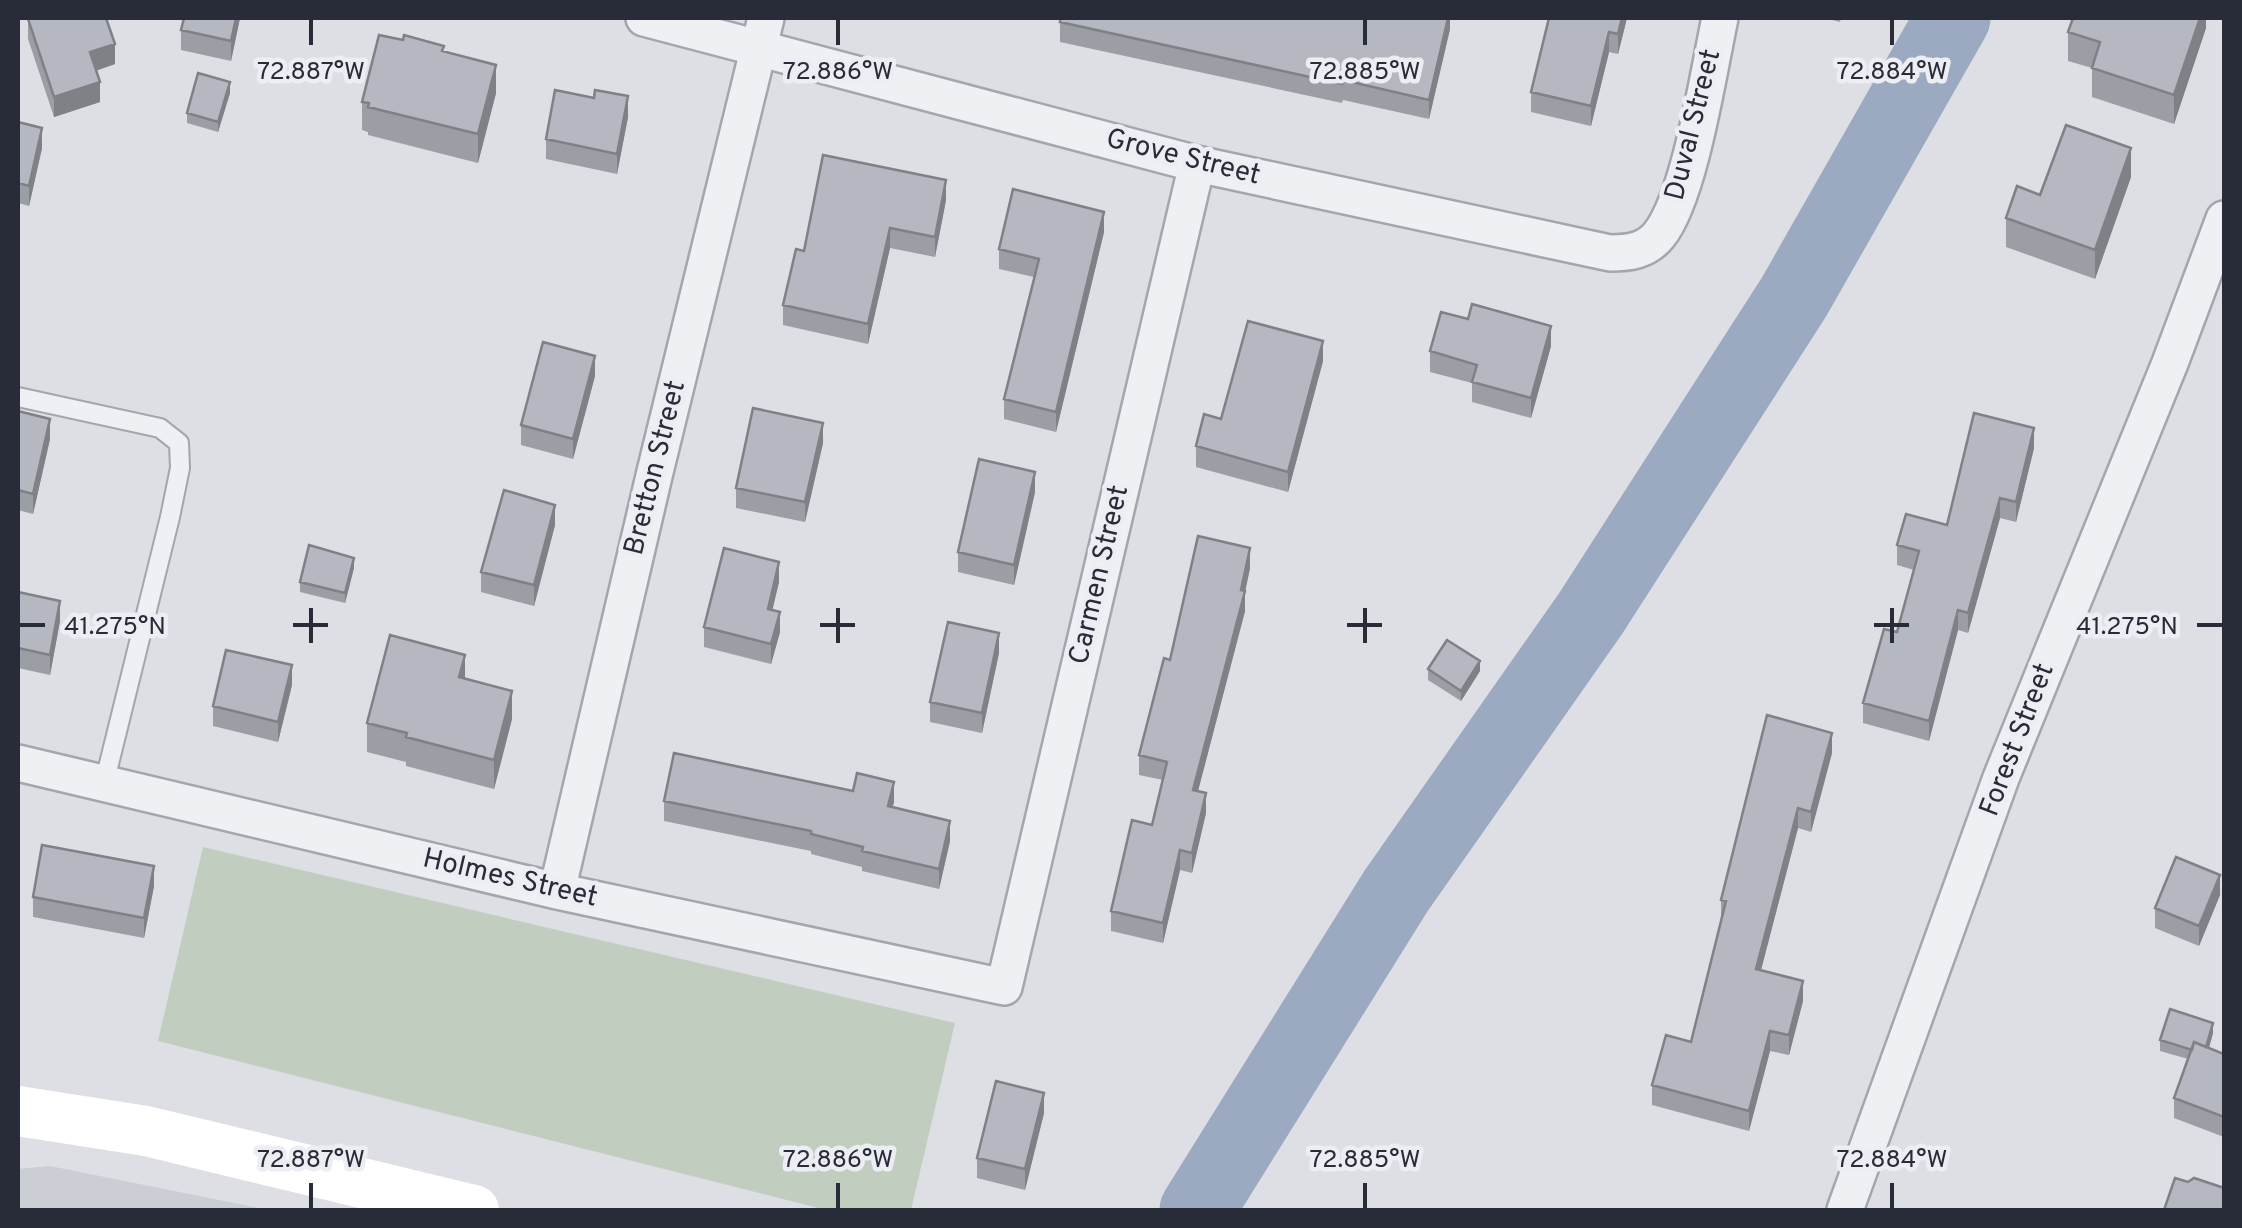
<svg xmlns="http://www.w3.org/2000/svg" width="2242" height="1228" font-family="Overpass,sans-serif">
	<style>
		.built { fill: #cbced5 }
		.green { fill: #c1cebf }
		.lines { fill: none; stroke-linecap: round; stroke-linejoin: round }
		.river { stroke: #9ba9c1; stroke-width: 75 }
		.lane-casing { stroke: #a3a6ae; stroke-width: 22 }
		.street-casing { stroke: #a3a6ae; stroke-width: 40 }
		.lane { stroke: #eff0f4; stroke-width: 18 }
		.street { stroke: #eff0f4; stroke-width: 35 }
		.secondary { stroke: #fff; stroke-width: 50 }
		.wall { fill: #9c9ea6 }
		.shaded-wall { fill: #7f8187 }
		.building { fill: #b5b8c1; stroke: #7f8187; stroke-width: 2.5 }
		.ticks { fill: none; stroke: #282c39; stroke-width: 4 }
		.labels { text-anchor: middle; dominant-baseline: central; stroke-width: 9; stroke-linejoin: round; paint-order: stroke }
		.street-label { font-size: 28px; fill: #282c39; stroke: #eceef3 }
		.ticks-label { font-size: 25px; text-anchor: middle; fill: #282c39; stroke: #eceef3; stroke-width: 9; stroke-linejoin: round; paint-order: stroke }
	</style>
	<rect width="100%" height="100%" fill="#dddfe5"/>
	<!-- built -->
	<path class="built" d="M50 1166 239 1204 268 1210H18V1169Z"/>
	<!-- green -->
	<path class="green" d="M203 847 955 1023 911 1210H826L158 1041Z"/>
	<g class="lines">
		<!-- river -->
		<path class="river" d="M1197 1210 1396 891 1591 613 1794 297 1953 18"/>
		<!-- lane casing -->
		<g class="lane-casing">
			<path id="lane" d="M18 397 160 428 179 443 180 468 170 517 104 784"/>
		</g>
		<!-- street casing -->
		<g class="street-casing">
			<path id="street" d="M644 18 1197 164 1610 253C1629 253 1646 251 1659 235 1690 197 1709 69 1720 18
				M18 763 557 891 1004 987 1197 164
				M557 891 654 476 766 18
				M1845 1210 2001 778 2170 363 2224 219"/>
		</g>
		<!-- lane -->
		<use href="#lane" class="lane"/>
		<!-- street -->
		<use href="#street" class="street"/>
		<!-- secondary -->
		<path class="secondary" d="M18 1111 146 1131 474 1210"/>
	</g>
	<!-- wall -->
	<path class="wall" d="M240 18 231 61 181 50V30Z
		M1450 18V29L1429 119 1343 100 1342 103 1060 42V22Z
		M1627 18 1618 54 1609 52 1591 126 1531 112V92Z
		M1824 18H1841L1840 22Z
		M2206 18V28L2174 124 2092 97V68L2068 61V32Z
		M28 19 115 64 96 70 100 102 54 117 28 39Z
		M444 51 496 93 478 163 368 135V132L362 130V102Z
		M230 93 218 132 187 123V113Z
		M628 117 617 174 546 159V139Z
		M18 122 42 148 29 206 18 203Z
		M2131 177 2095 279 2006 247V218Z
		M946 200 935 257 890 248 868 344 783 325V305L804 251Z
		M1104 232 1056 432 1004 419V399L1034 277 999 269V249Z
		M1551 346 1531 418 1472 402V383L1430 372V351Z
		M1323 361 1288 492 1196 467V446L1221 419Z
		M595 376 573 459 521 445V425Z
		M18 411 50 439 33 514 18 510Z
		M823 443 805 522 736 508V488Z
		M2034 448 2016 522 2000 518 1968 633 1958 630 1929 741 1863 723V703L1897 632 1914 570 1897 565V545L1947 525Z
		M1035 492 1014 585 958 572V552Z
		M555 525 534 606 481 592V572Z
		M354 568 345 603 300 592V582Z
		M1250 568 1245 592V611L1198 791 1206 813 1192 873 1180 870 1163 943 1111 931V911L1152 825 1163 780 1139 775V755L1170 660Z
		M779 582 772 610 780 632 771 664 704 647V627Z
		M18 592 60 621 50 675 18 668Z
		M999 653 982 733 930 722V702Z
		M1428 669 1480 671 1461 701 1428 680Z
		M465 678 512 719 494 789 406 766V762L367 752V723Z
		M292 685 278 742 213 726V706Z
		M1832 753 1811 832 1798 828 1761 970 1803 1001 1789 1055 1770 1051 1749 1131 1652 1105V1085L1691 1042 1721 920V900Z
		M664 801 894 802 892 807 950 841 939 889 862 871V867L811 854V851L664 821Z
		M154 886 144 938 33 917V897Z
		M2220 895 2199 946 2155 928V908Z
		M2213 1033 2209 1048 2224 1054V1137L2174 1118V1098L2188 1059 2160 1051V1040Z
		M1044 1113 1025 1190 977 1178V1158Z"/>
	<!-- shaded-wall -->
	<path class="shaded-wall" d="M236 18H240L231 61V41Z
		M1448 18H1450V29L1429 119V100Z
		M1622 18H1627L1618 54V34Z
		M2200 18H2206V28L2174 124V95Z
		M1609 32V52L1591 126V106Z
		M115 44V64L90 73V52Z
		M496 65V93L478 163V134Z
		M100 82V102L54 117V97Z
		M230 82V93L218 132V122Z
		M628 96V117L617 174V154Z
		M42 128V148L29 206V186Z
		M2131 148V177L2095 279V250Z
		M946 180V200L935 257V237Z
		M1104 212V232L1056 432V412Z
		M890 228V248L868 344V324Z
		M1551 326V346L1531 418V398Z
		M1323 341V361L1288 492V472Z
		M595 356V376L573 459V439Z
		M50 419V439L33 514V494Z
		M823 423V443L805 522V502Z
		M2034 428V448L2016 522V502Z
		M1035 472V492L1014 585V565Z
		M2000 498V518L1968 633V613Z
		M555 505V525L534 606V585Z
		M1250 548V568L1245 592V611L1193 810V790Z
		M354 558V568L345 603V593Z
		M779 562V582L768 629V609Z
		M60 601V621L50 675V655Z
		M1958 610V630L1929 741V721Z
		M780 612V632L771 664V644Z
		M999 633V653L982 733V713Z
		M465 655V684L459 677Z
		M1480 661V671L1461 701V691Z
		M292 665V685L278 742V722Z
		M512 691V719L494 789V760Z
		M1832 733V753L1811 832V812Z
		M894 782V802L888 826V806Z
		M1206 793V813L1192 873V853Z
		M1798 808V828L1756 989V969Z
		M950 821V841L939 889V869Z
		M1180 850V870L1163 943V923Z
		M154 866V886L144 938V918Z
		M2220 875V895L2199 946V926Z
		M1803 981V1001L1789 1055V1035Z
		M2213 1023V1033L2204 1064V1054Z
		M1770 1031V1051L1749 1131V1111Z
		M1044 1093V1113L1025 1190V1169Z"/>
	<!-- building -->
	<path class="building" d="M32 18H106L115 44 90 52 100 82 54 97 28 19Z
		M184 18H236L231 41 181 30Z
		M1061 18H1448L1429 100 1343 80 1342 84 1060 22Z
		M1549 18H1622L1618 34 1609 32 1591 106 1531 92Z
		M2073 18H2200L2174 95 2092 68 2100 42 2068 32Z
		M379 35 403 40 404 35 444 46 442 51 496 65 478 134 368 107 369 103 362 102Z
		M198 73 230 82 218 122 187 113Z
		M555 90 594 98 595 90 628 96 617 154 546 139Z
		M18 122 42 128 29 186 18 183Z
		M2066 125 2131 148 2095 250 2006 218 2017 186 2040 195Z
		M823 155 946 180 935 237 890 228 868 324 783 305 796 249 804 251Z
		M1013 189 1104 212 1056 412 1004 399 1039 259 999 249Z
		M1472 304 1551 326 1531 398 1472 382 1477 365 1430 351 1441 312 1468 319Z
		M1248 321 1323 341 1288 472 1196 446 1204 414 1221 419Z
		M543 342 595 356 573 439 521 425Z
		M753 408 823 423 805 502 736 488Z
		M18 411 50 419 33 494 18 490Z
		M1974 413 2034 428 2016 502 2000 498 1968 613 1958 610 1929 721 1863 703 1884 629 1897 632 1919 551 1897 545 1906 514 1947 525Z
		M979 459 1035 472 1014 565 958 552Z
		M504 490 555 505 534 585 481 572Z
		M1198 536 1250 548 1241 590 1245 591 1193 790 1206 793 1192 853 1180 850 1163 923 1111 911 1132 820 1152 825 1167 762 1139 755 1164 658 1170 660Z
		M309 545 354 558 345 593 300 582Z
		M724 548 779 562 768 609 780 612 771 644 704 627Z
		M18 592 60 601 50 655 18 648Z
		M948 622 999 633 982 713 930 702Z
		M390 635 465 655 459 677 512 691 494 760 406 737 407 733 367 723Z
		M1447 640 1480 661 1461 691 1428 669Z
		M226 650 292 665 278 722 213 706Z
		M1767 715 1832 733 1811 812 1798 808 1756 969 1803 981 1789 1035 1770 1031 1749 1111 1652 1085 1666 1035 1691 1042 1726 901 1721 900Z
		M674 753 853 791 857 773 894 782 888 806 950 821 939 869 862 851 863 847 811 834V831L664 801Z
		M42 845 154 866 144 918 33 897Z
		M2176 857 2220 875 2199 926 2155 908Z
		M2170 1009 2213 1023 2206 1047 2194 1042 2192 1050 2160 1040Z
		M2194 1042 2224 1054V1117L2174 1098Z
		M996 1081 1044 1093 1025 1169 977 1158Z
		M2175 1178 2188 1182 2194 1178 2224 1188V1210H2164Z"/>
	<!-- ticks -->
	<path class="ticks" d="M311 20V45M838 20V45M1365 20V45M1892 20V45M311 608V643M838 608V643M1365 608V643M1892 608V643M20 625H45M293 625H328M820 625H855M1347 625H1382M1874 625H1909M2197 625H2222M311 1183V1208M838 1183V1208M1365 1183V1208M1892 1183V1208"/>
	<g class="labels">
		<!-- street labels -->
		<g class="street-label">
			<text transform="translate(1694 125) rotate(-76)">Duval Street</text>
			<text transform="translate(1183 158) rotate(14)">Grove Street</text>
			<text transform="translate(656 468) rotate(-76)">Bretton Street</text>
			<text transform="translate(1100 575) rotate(-77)">Carmen Street</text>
			<text transform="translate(2018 740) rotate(-69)">Forest Street</text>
			<text transform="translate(510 879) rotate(13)">Holmes Street</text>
		</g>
	</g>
	<g class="ticks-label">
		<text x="311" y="79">72.887°W</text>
		<text x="838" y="79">72.886°W</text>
		<text x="1365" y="79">72.885°W</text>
		<text x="1892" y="79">72.884°W</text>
		<text x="115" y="634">41.275°N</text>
		<text x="2127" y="634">41.275°N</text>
		<text x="311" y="1167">72.887°W</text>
		<text x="838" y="1167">72.886°W</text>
		<text x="1365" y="1167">72.885°W</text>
		<text x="1892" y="1167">72.884°W</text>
	</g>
	<!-- border -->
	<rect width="2242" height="1228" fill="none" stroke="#282c39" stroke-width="40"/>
</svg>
